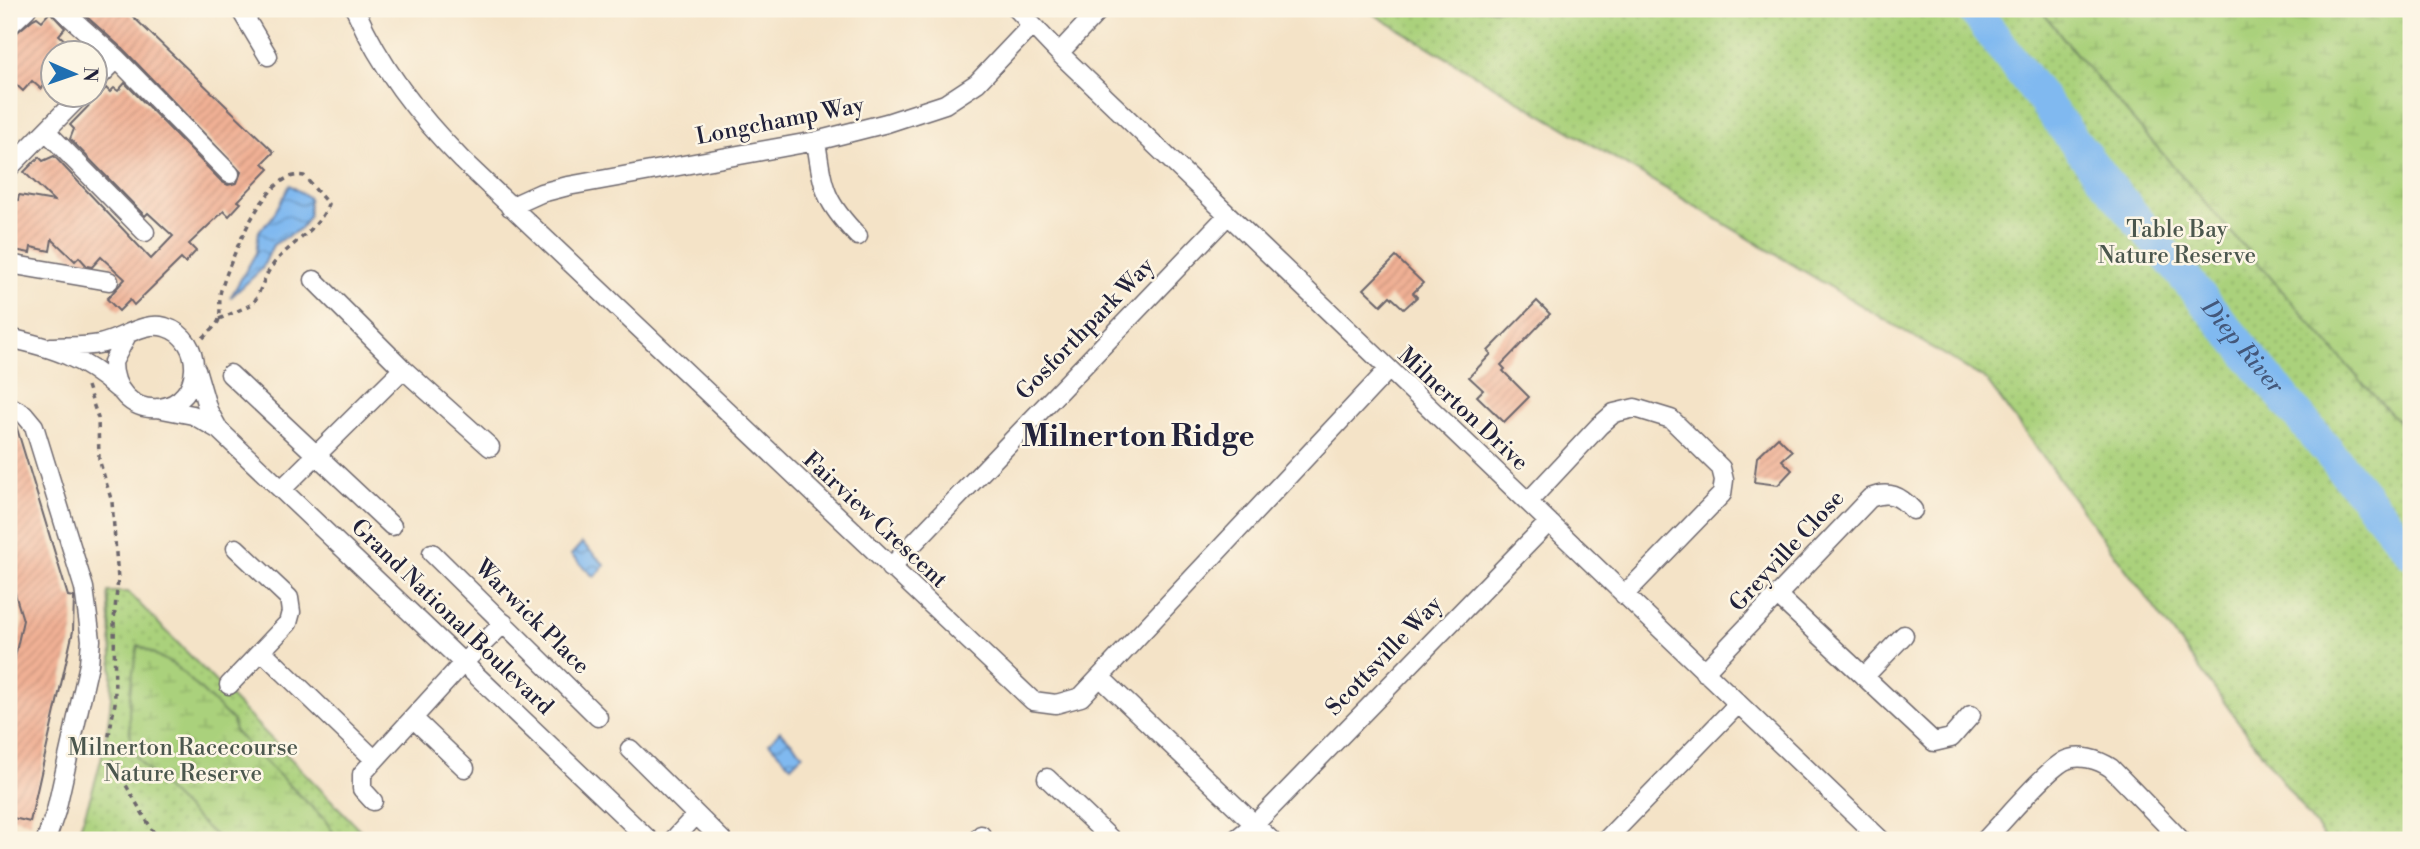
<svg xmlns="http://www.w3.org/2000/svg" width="2420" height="849" font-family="'Libre Bodoni',serif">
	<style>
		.grass { fill: url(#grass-dots); stroke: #667a5c; stroke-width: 2 }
		.wetland { fill: url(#wetland-marsh); stroke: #667a5c; stroke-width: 2 }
		.water { fill: url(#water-waves); stroke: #516e96; stroke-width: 2 }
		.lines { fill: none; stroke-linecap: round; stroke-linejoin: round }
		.river { stroke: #80b9f0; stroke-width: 33 }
		.building { fill: url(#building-hatch) }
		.minor-casing { stroke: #6c666c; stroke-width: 21 }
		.path { stroke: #6c666c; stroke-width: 3.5; stroke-dasharray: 5 5; stroke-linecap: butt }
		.minor { stroke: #fff; stroke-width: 18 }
		.labels { text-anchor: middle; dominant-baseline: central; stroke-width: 5; stroke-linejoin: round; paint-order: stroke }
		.street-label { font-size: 23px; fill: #22223b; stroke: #fcf5e5 }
		.park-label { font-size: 23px; fill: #4b574e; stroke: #fcf5e5 }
		.water-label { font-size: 24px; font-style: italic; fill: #43577a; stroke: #fcf5e5 }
		.district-label { font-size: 30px; font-weight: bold; fill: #22223b; stroke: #fcf5e5 }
	</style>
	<defs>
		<pattern id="grass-dots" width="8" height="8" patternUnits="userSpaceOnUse" patternTransform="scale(1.75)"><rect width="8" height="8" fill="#aad17c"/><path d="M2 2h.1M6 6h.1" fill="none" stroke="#92b36c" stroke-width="1.8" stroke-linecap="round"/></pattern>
		<pattern id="wetland-marsh" width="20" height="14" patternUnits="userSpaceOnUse" patternTransform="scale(1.75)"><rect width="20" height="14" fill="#aad17c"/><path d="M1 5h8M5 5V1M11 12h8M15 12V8" fill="none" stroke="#92b36c"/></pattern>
		<pattern id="water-waves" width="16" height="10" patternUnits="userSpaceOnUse" patternTransform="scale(1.75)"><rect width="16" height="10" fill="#80b9f0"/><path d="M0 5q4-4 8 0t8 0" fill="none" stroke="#6896c4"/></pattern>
		<pattern id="building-hatch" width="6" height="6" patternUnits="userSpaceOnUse" patternTransform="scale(1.75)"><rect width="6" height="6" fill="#f0b094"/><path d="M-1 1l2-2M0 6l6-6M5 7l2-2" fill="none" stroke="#ce9780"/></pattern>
	</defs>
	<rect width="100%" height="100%" fill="#fcf5e5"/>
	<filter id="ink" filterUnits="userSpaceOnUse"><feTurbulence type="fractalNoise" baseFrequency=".0143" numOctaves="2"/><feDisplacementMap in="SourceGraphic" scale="14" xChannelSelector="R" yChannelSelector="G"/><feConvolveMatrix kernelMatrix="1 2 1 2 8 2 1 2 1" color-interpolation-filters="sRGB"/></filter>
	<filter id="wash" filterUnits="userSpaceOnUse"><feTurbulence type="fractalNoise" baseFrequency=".00686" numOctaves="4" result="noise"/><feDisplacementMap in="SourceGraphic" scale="28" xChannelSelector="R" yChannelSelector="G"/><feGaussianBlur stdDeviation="1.57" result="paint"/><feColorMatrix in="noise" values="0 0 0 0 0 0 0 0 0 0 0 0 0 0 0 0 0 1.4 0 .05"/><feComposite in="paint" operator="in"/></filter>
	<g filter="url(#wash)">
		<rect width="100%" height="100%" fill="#f4e3c7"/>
		<!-- grass -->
		<path class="grass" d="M1365 9H2411V840H2326L1986 380Z
			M108 592H128L370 840H76C90 799 104 759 109 716 115 675 111 633 108 592Z"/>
		<!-- wetland -->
		<path class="wetland" d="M2040 9H2411V434L2374 396 2081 60Z
			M138 645 176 666 233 721 235 732 325 820 338 840H220C205 826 138 766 134 752 124 716 131 680 138 645Z"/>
		<!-- water -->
		<path class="water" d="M290 185 309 198V216L300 229 273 245 262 269 230 298 256 253 259 231 271 219Z
			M582 543 605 565 594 577 571 555Z
			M780 731 803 754 791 766 769 743Z"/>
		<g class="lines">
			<!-- river -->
			<path class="river" id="s1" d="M1973 9 2101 176 2411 552"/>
		</g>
		<g id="blocks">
			<!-- building -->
			<path class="building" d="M78 9H125L274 152 263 163 269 169 238 201 241 203 229 216 224 211 189 244 196 251 185 263 181 259 134 305 130 300 119 311 107 299 125 279 101 257 92 267 87 266 79 257 75 261 52 239 50 251 31 247 30 253 9 249V204L12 199 18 200 19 195 54 201 24 172 39 157 43 161 54 156 151 259 173 236 148 213 145 216 70 139 74 129 70 125 106 88 110 92 114 88 118 91 125 83 222 182 228 185 237 183 241 172 125 51Z
				M50 12 65 28 59 35 78 52H52V78L41 89 32 81 23 91 9 78V39L33 19 37 17 42 21Z
				M1396 257 1423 283 1413 293 1417 297 1404 309 1390 296 1381 305 1364 289Z
				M1537 301 1550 314 1501 365 1505 369 1503 371 1529 397 1504 422 1477 396 1483 390 1469 377 1491 354 1488 351Z
				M9 419 15 422 68 596 74 597 73 631 30 822 9 817V684L23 620 9 574Z
				M1778 437 1792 451 1782 460 1792 470 1778 485 1754 482 1757 457Z"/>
		</g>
	</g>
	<g filter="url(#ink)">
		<use href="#blocks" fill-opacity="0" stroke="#6c666c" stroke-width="2"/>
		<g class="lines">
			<!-- minor casing -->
			<g class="minor-casing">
				<path id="minor" d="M61 9 117 59 230 174
					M240 9 268 56
					M355 9C381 68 417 114 462 160L1033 701 1056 704 1081 697 1386 372
					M1017 9 1059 53C1331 317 1606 578 1881 840
					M9 26 27 9
					M1059 53 1100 9
					M94 82 117 59
					M46 131 145 232
					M816 141C823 189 824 201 858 236
					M9 168 82 94
					M510 207 541 193 568 186 816 141 887 123 945 104 977 83 1031 26
					M9 264 109 281
					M314 280 403 369 490 447
					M9 338C54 348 82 357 118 389
					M51 347C67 346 84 347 99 344 122 340 142 321 165 327 206 339 203 402 160 408 131 411 113 389 113 362L126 337
					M196 369 208 410 219 430
					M230 374 392 526
					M9 406 24 414 34 426 84 588 91 640 89 664 56 811 46 840
					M157 408 193 415 219 430 649 840
					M283 488 403 369
					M1528 502 1599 426 1614 413 1635 408 1671 419 1721 468 1724 480 1722 494 1624 595
					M432 553 598 717
					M890 568 1228 215
					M1779 597 1934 742 1951 738 1971 715
					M262 651 375 760
					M1704 672 1870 498C1889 490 1900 496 1913 510
					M1100 677 1271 840
					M1864 677 1904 635
					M229 685 288 623 291 612 289 598 236 548
					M414 719 465 768
					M630 749 722 840
					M1047 778 1112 840
					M373 801 362 789V774L464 662 504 623
					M673 840 696 815
					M977 840 981 835
					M1235 840 1255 824 1549 522
					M1606 840 1738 704
					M1985 840C2004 821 2043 773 2064 761 2079 753 2099 760 2111 768L2181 840"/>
			</g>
			<!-- path -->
			<path class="path" d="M203 338C208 333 214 328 218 322 222 314 218 300 221 290 230 262 265 167 304 176L328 204C318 233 286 244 270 269 263 280 260 293 253 304L219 319
				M87 386 98 418 99 459 112 502 118 579 114 620 115 703 106 751 158 840"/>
			<!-- minor -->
			<use href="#minor" class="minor"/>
		</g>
	</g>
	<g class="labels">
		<!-- street labels -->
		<g class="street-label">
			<text transform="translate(780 121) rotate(-11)">Longchamp Way</text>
			<text transform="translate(1085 329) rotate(-46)">Gosforthpark Way</text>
			<text transform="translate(1463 409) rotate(43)">Milnerton Drive</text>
			<text transform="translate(875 520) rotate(43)">Fairview Crescent</text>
			<text transform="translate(1787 551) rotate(-47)">Greyville Close</text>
			<text transform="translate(452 617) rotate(44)">Grand National Boulevard</text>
			<text transform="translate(532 617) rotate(45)">Warwick Place</text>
			<text transform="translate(1384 656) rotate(-46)">Scottsville Way</text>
		</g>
		<!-- park labels -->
		<g class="park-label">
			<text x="2177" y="230">Table Bay<tspan x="2177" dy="26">Nature Reserve</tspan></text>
			<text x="183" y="748">Milnerton Racecourse<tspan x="183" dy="26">Nature Reserve</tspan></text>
		</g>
		<!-- water labels -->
		<g class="water-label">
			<text stroke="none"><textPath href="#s1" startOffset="432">Diep River</textPath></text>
		</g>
		<!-- district labels -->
		<g class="district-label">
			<text x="1138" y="437">Milnerton Ridge</text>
		</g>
	</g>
	<!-- margin -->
	<rect width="2420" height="849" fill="none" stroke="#fcf5e5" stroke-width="35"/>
	<!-- north arrow -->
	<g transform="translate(74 74) rotate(92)"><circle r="33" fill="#fcf5e5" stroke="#a5a1a1" stroke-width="2"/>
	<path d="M0-5L12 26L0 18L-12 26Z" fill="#1f6fb2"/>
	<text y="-10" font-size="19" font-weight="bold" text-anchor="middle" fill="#22223b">N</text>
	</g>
</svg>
